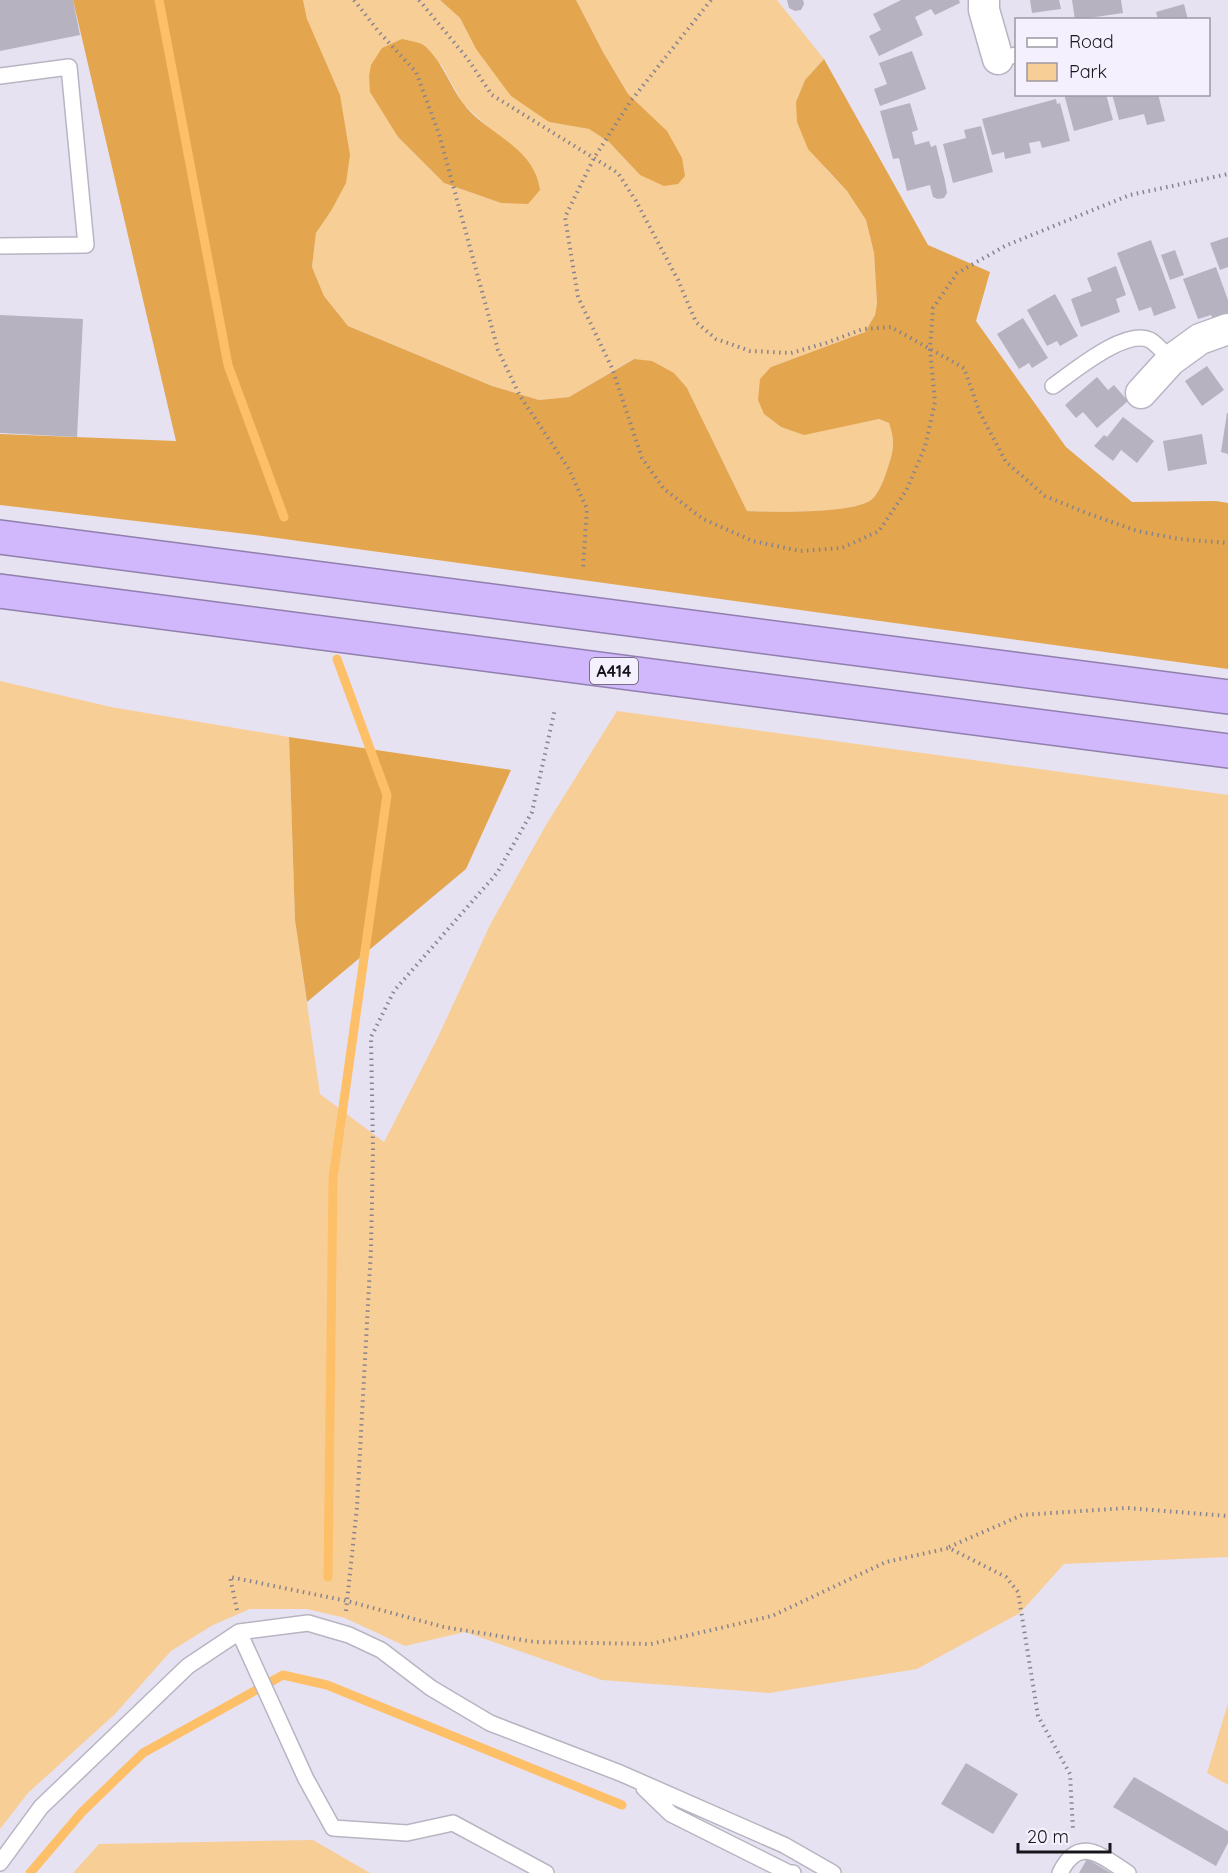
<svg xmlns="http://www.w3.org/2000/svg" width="1228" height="1873" font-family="Quicksand,sans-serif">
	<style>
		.green { fill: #f8ce97; fill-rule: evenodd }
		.forest { fill: #e3a64f }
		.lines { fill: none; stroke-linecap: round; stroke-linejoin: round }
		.stream { stroke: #febf69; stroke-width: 9 }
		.building { fill: #b7b2c0 }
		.lane-casing { stroke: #b9b4c2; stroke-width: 18 }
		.street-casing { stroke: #b9b4c2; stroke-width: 33 }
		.highway-casing { stroke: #907fad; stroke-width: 36 }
		.path { stroke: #88848f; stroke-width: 4; stroke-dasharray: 1.5 4.5; stroke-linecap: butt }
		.lane { stroke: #fff; stroke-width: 15 }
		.street { stroke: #fff; stroke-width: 30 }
		.highway { stroke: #d1b7fb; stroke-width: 33 }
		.labels { text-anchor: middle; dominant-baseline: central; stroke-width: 5; stroke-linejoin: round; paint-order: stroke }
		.shield { fill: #f5f0fe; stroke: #5a575f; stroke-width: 1.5 }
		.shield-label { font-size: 16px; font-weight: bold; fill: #18161b }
	</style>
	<rect width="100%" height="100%" fill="#e7e2f1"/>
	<!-- green -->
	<path class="green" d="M303 0H440L460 18 476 49 549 122 589 129 609 142 640 175 666 131 628 94 603 52 576 0H777L824 59 805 80 796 102 825 168 847 191 866 220 874 253 877 303 875 315 865 332 771 367 764 414 781 427 804 434 879 419 889 423C895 441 894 449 888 467 885 477 879 494 871 500 852 514 772 512 747 511L687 388 633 359 569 397 539 400 492 386 348 326 324 296 312 267 316 233 331 211 307 19ZM441 64 463 104 488 127 501 203 444 183 398 137Z
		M0 681 111 707 289 737 295 920 320 1094 384 1142 437 1039 491 923 546 825 617 711 1228 795V1557L1064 1564 1020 1613 917 1669 769 1693 602 1680 465 1632 405 1646 345 1618 307 1609H250L213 1625 171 1651 115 1714 28 1793 0 1829Z
		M1228 1703V1785L1207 1773Z
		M313 1840 370 1873H73L99 1844Z"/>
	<!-- forest -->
	<path class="forest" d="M73 0H303L307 19 340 95 350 155 346 183 331 211 316 233 312 267 324 296 348 326 492 386 539 400 569 397 634 359 652 361 674 373 687 388 747 511C772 512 852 514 871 500 879 494 885 477 888 467 894 449 895 441 889 423L879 419 804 435 781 427 764 414 758 400 760 379 771 367 865 332 875 315 877 303 874 253 866 220 847 191 808 149 797 122 796 102 805 80 824 59 928 245 990 272 976 321 1066 447 1132 502 1216 501 1228 503V669L255 535 0 505V434L176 441Z
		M440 0H576L603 52 628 94 667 131 682 158 685 176 678 184 664 186 640 175 609 142 589 129 549 122 511 96 476 49 460 18Z
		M402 39C410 41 422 42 427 48 443 64 450 85 462 102 486 135 534 145 540 190L528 204 501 203 444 183 398 137 370 92 369 76 371 65 382 48Z
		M289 737 511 770 466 869 307 1002 295 920Z"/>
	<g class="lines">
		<!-- stream -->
		<path class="stream" d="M159 0 228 365 284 517
			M328 1577 333 1178 387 795 337 659
			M30 1873 82 1812 143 1753 283 1675 327 1685 622 1805"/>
	</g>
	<!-- building -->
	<path class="building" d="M0 0H73L80 35 0 51Z
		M787 0H803L804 4 801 10 795 11 789 8Z
		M901 0H959L960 3 935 15 931 9 915 17 923 35 879 56 869 36 881 30 873 14Z
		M1030 0H1059L1061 9 1032 13Z
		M1072 0H1121L1123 13 1075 20Z
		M1184 4 1188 20H1158L1156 12Z
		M912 51 926 89 880 106 874 89 887 84 879 63Z
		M1064 94H1106L1113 120 1074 131Z
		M1112 94H1158L1165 121 1147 125 1144 114 1119 120Z
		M1056 99 1057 104 1060 103 1070 141 1042 148 1040 141 1029 143 1031 153 1005 159 1004 152 992 155 982 119Z
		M910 103 918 130 912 132 915 145 929 141 931 147 936 145 945 181 947 193 944 198 938 199 933 197 930 185 907 191 899 158 893 159 880 111Z
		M981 126 993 172 953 183 943 144 966 138 964 130Z
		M1228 237V267L1220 270 1210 243Z
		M1151 240 1176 308 1154 316 1151 307 1139 311 1117 253Z
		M1175 250 1184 275 1170 280 1161 255Z
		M1116 266 1126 295 1116 299 1120 312 1081 327 1071 299 1092 291 1087 278Z
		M1216 267 1228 300V314L1213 319 1211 315 1198 319 1183 279Z
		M1055 294 1078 336 1060 346 1057 341 1047 346 1027 310Z
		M0 315 83 319 77 437 0 433Z
		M1023 318 1048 358 1032 368 1029 363 1019 369 997 334Z
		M1207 366 1224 390 1202 406 1185 381Z
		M1097 377 1108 390 1114 385 1128 401 1097 428 1083 412 1076 418 1065 405Z
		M1227 413H1228V454L1221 452Z
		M1123 417 1154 441 1137 463 1121 450 1113 461 1094 446 1104 435 1107 437Z
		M1202 434 1207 464 1168 471 1163 441Z
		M966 1763 1018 1794 993 1834 941 1804Z
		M1134 1777 1228 1831V1843L1216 1866 1113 1807Z
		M1087 1859 1111 1873H1079Z"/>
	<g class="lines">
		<!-- lane casing -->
		<g class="lane-casing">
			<path id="lane" d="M998 59 1016 55
				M0 76 69 67 86 245 0 246
				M1053 386C1073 372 1125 328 1150 340 1157 344 1165 354 1171 360
				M239 1632 306 1779 333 1828 407 1833 453 1823 546 1873
				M644 1788 671 1814 789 1873H793
				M0 1863 41 1807 188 1666 239 1632 308 1623 349 1635 381 1650 431 1688 490 1723 620 1773 784 1845 833 1873
				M1060 1873C1079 1834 1101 1856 1128 1873"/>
		</g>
		<!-- street casing -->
		<g class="street-casing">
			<path id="street" d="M984 0V10L998 59
				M1141 393 1171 360 1200 339 1228 329"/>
		</g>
		<!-- highway casing -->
		<g class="highway-casing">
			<path id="highway" d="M0 537 1228 697
				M0 591 1228 751"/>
		</g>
		<!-- path -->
		<path class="path" d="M354 0 379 32 416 72 439 134 498 350 520 396 569 469 587 509 583 568
			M419 0 467 58 492 95 618 173 636 201 678 280 696 322 716 339 750 351 791 353 826 343 863 329 891 327 964 368 980 413 1006 462 1045 496 1089 514 1137 531 1179 539 1228 543
			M711 0 630 102 594 158 565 217 578 297 612 368 642 458 664 489 703 519 753 541 800 551 842 548 879 531 906 491 925 447 935 402 930 349 933 308 957 273 1007 245 1130 195 1228 174
			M949 1547 1022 1515 1127 1508 1228 1516
			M237 1610 230 1577 347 1601 444 1627 535 1642 651 1644 772 1616 886 1562 949 1548 1006 1577 1018 1592 1038 1716 1070 1774 1073 1830
			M346 1611 357 1507 371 1249 373 1150 371 1037 394 991 497 873 532 812 555 709"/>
		<!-- lane -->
		<use href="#lane" class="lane"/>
		<!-- street -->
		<use href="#street" class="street"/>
		<!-- highway -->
		<use href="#highway" class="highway"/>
	</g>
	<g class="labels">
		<!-- shield labels -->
		<rect class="shield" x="590" y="658" width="48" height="26" rx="4.5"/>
		<g class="shield-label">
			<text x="614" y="671">A414</text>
		</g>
	</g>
	<!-- legend -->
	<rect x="1015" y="18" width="195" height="78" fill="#f5f0fe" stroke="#9d99a3" stroke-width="1.5"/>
	<rect x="1027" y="38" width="30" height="9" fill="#ffffff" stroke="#9d99a3" stroke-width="1.5"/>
	<text x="1069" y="48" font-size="18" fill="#18161b">Road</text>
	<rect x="1027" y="63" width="30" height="18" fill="#f8ce97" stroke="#9d99a3" stroke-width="1.5"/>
	<text x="1069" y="78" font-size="18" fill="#18161b">Park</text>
	<!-- scale -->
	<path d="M1018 1843v9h92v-9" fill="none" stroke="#18161b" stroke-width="3"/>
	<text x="1027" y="1843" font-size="18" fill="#18161b" stroke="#f5f0fe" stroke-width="4.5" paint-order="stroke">20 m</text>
</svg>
